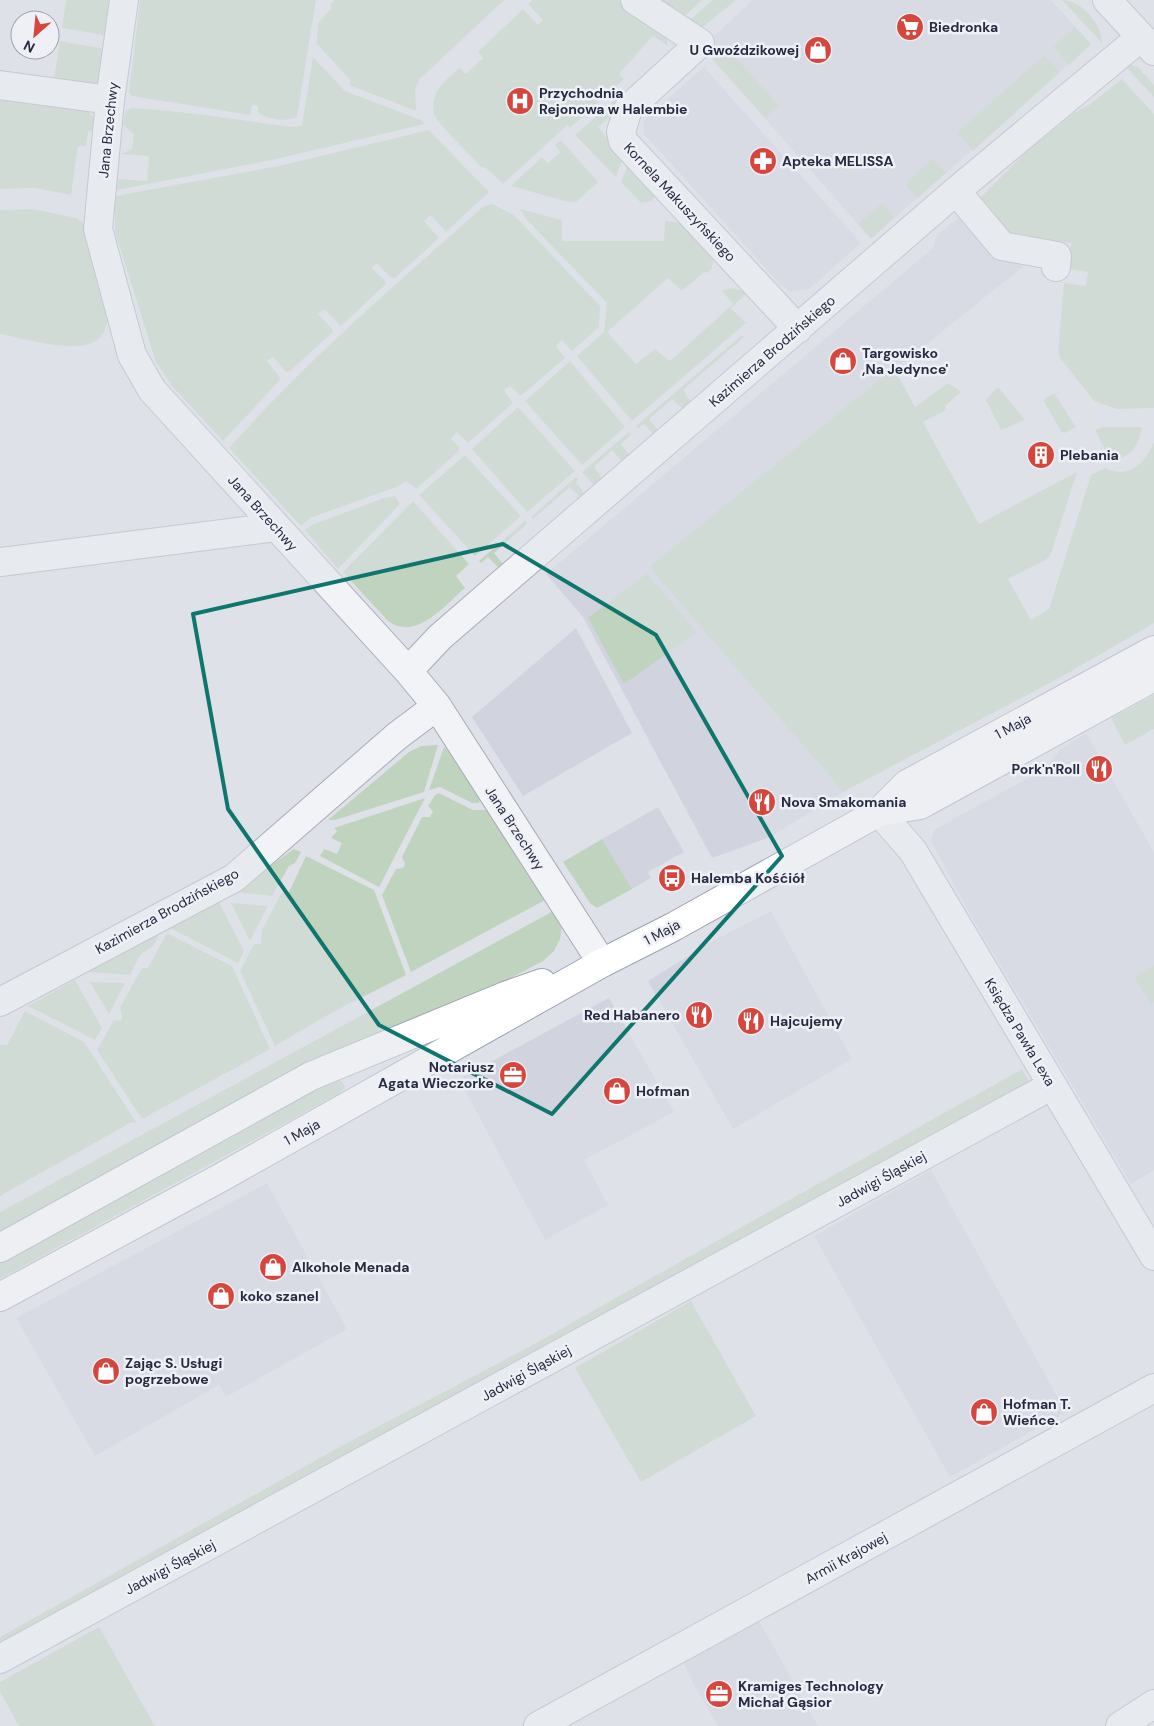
<svg xmlns="http://www.w3.org/2000/svg" width="1154" height="1726" font-family="'DM Sans',sans-serif">
	<style>
		.built { fill: #d1d3de }
		.green { fill: #c0d3bf }
		.lines { fill: none; stroke-linecap: round; stroke-linejoin: round }
		.minor-casing { stroke: #a8aab7; stroke-width: 30 }
		.major-casing { stroke: #9ea2b5; stroke-width: 30 }
		.minor { stroke: #f2f3f7; stroke-width: 28 }
		.major { stroke: #fff; stroke-width: 28 }
		.marked { fill: none; stroke: #0f766e; stroke-width: 4; stroke-linejoin: round }
		.labels { text-anchor: middle; dominant-baseline: central; stroke-width: 5; stroke-linejoin: round; paint-order: stroke }
		.poi-label { font-size: 14px; font-weight: bold; fill: #272b41; stroke: #eef0f6; text-anchor: start }
		.street-label { font-size: 14px; fill: #272b41; stroke: #eef0f6 }
	</style>
	<rect width="100%" height="100%" fill="#dfe1e9"/>
	<!-- built -->
	<path class="built" d="M753 0H1051L1091 44 871 239 702 47Z
		M704 67 861 243 809 289 791 292 779 283 644 134 643 122 646 118Z
		M965 213 1029 262 649 567 843 792 770 837 712 858 583 617 546 574 933 248 937 235Z
		M576 628 632 733 523 796 472 717Z
		M1086 733 1154 852V1170L1131 1184 967 909 931 841 934 830 1044 769 1062 748Z
		M658 807 684 852 648 872 651 878 632 889 602 839Z
		M771 911 852 1059 733 1129 648 981 711 942Z
		M609 998 674 1112 584 1160 608 1205 545 1240 459 1079Z
		M931 1170 1066 1412 950 1477 814 1236Z
		M267 1183 347 1329 226 1397 219 1385 95 1456 16 1318Z
		M758 1620 770 1640 818 1726H718L693 1683 683 1662Z"/>
	<!-- green -->
	<path class="green" d="M66 0H114L110 34 103 35 62 28Z
		M140 0H316L297 117C286 122 267 120 258 112V106L252 105 250 115 132 96 129 93Z
		M335 0H504L420 79 415 88 416 111 349 85 351 81 317 44 318 23 331 9V4Z
		M533 0H619L665 32 668 46 653 36 619 74 624 79 570 128 568 125 564 128 503 184 486 168 481 167C471 155 439 126 434 114 432 106 434 98 437 91 442 82 452 75 459 68L466 74 483 58 478 52 523 9 538 25 543 20 528 4Z
		M658 0H702L684 17Z
		M712 0H736L703 27 697 28 689 21Z
		M1062 0C1082 0 1102 25 1102 43Z
		M1075 27 1091 44 1069 65 1053 47Z
		M60 41 100 48 108 53 104 76 95 89 0 75V70L54 78Z
		M727 48 779 105 765 118 713 60Z
		M1044 55 1060 72 973 151 957 133Z
		M313 57 345 91 421 120 425 124 272 160 117 190 118 179 147 181 149 156 121 154 132 149 134 134 123 125 126 111 131 108C186 111 239 120 293 127L302 126Z
		M1130 65 1138 67 1154 85V97L1126 67Z
		M1122 79 1154 114V408L1117 409 1094 401 1060 358 1058 352 1064 283 1086 286 1088 272 1062 268 1072 243 1057 241 1056 244 1054 241 993 230 974 204 1026 152 1074 113 1089 105Z
		M631 86 636 94 598 127 623 157 616 177 575 135Z
		M0 92 87 109 100 127 88 132 86 146H78L71 195 35 188 0 189Z
		M429 130 489 192 446 232 431 215 424 221 439 238 395 278H391L377 263 372 268 386 282 385 285 341 326 325 310 318 314 333 330 332 333 290 371 286 372 273 357 267 361 281 379 223 441 172 386 156 362 115 232V196L279 166Z
		M561 140 598 182 576 202 564 201 511 186 542 157 548 163 560 152 555 145Z
		M933 158 946 173 918 198 905 184Z
		M629 162 656 193 652 201 641 203 621 182Z
		M882 203 895 217 871 239 858 224Z
		M492 204 514 215 600 306 599 327 572 351 562 340 556 346 565 358 523 394 520 395 510 386 504 390 513 403 468 443 457 432 451 439 459 447V451L416 489 406 481 399 486 310 518 301 526 229 448C307 360 396 284 484 206Z
		M33 209 77 218 88 227 108 310C108 318 107 329 101 336 85 358 23 338 0 334V210Z
		M520 209 562 220V241H664L665 221 681 223 711 252 713 262 711 270 707 273 704 272 682 291 668 278 607 332 636 364 655 349 670 361 733 304 722 291C730 287 739 288 747 293L731 308 746 323 632 421 577 356 604 332 607 303 526 219Z
		M742 335 744 337 683 390 692 403 684 410 672 399 649 419 659 431 654 435 644 424 638 428 636 426Z
		M570 361 625 427 582 465 525 401Z
		M894 368 915 407 948 383 961 392 945 406 946 410 923 422 979 524 1077 472 1051 554 1047 559 1008 579 1031 620 1049 609 1091 475 1105 468C1130 479 1144 464 1154 442V623L1063 676 843 792 649 567Z
		M998 387 1025 420 1001 430 986 400Z
		M1054 393 1076 427 1065 433 1061 431 1043 400Z
		M518 407 575 471 527 512 472 449Z
		M1104 427H1142C1139 442 1134 456 1117 459L1107 453 1095 430Z
		M629 432 631 435 621 444 630 456 623 462 612 450 594 467 603 479 595 487 582 472Z
		M465 455 521 516 475 556 419 495Z
		M576 477 579 479 576 482 586 495 582 499 570 487 533 519 531 517Z
		M395 496 400 504 338 569 305 530 314 524 384 498Z
		M413 501 469 564 456 576 465 588C445 605 415 643 387 620L343 572Z
		M525 521 527 524 494 553 503 564 500 569 488 557 481 563 479 561Z
		M647 573 697 632 624 684 588 618Z
		M1154 695V729L1125 745 1111 718Z
		M438 745 424 792 335 820H328L409 752 421 746Z
		M444 747 454 756 480 799 479 803H472L440 787 429 790Z
		M439 793 473 810H488L545 900 411 972 382 895 396 869 403 868 405 864 402 857 422 817H430L433 811 428 806 435 795Z
		M425 798 379 887 320 856 324 849 337 854 342 843 331 838 337 831 334 828Z
		M602 839 632 889 597 908 590 903 563 862Z
		M294 849 301 852 295 863 289 866 272 896 234 892Z
		M306 856 374 890 406 975 331 1013 275 1046 240 971 254 944H261L262 930 282 892H289Z
		M219 902 244 951 238 963 170 928Z
		M231 903 268 906 250 941Z
		M557 909 562 925 560 939 554 951 543 961 486 991 313 1060 0 1231V1212Z
		M160 933 153 946 141 954 130 975 88 972Z
		M167 933 232 966 270 1049 142 1119 97 1050 114 1020 120 1021 122 1017 120 1007 142 968H148Z
		M1154 965V1002L1151 1004 1134 977Z
		M75 980 102 1028 95 1040 28 1006Z
		M90 982 125 983 109 1014Z
		M25 1011 84 1042 136 1122 130 1123 0 1196V1045H7Z
		M1022 1069 1029 1081 559 1344 0 1649V1637L345 1444 527 1348Z
		M335 1080 342 1081 345 1087 340 1093 0 1279V1263Z
		M691 1301 756 1416 641 1482 575 1368Z
		M99 1627 155 1726H19L0 1692V1682Z"/>
	<g class="lines">
		<!-- minor casing -->
		<g class="minor-casing">
			<path id="minor" d="M124 0 110 100 98 229 132 355 152 390 408 671 437 706 602 963
				M635 0 700 43 628 109 621 132 623 141 798 329
				M1107 0 1154 51
				M0 85 110 100
				M956 191 1002 246 1057 256 1056 267
				M0 562 276 527
				M408 671 440 637 956 191 1141 37
				M879 812 913 851 1154 1256
				M0 1002 234 878 397 736 437 706
				M0 1659 1051 1086
				M538 1726 1154 1388
				M1120 1726 1154 1704"/>
		</g>
		<!-- major casing -->
		<g class="major-casing">
			<path id="major" d="M879 812 920 805 1154 677
				M0 1248 311 1076 505 996 542 983
				M0 1297 220 1178 602 963 673 927 879 812 907 784 1154 650"/>
		</g>
		<!-- minor -->
		<use href="#minor" class="minor"/>
		<!-- major -->
		<use href="#major" class="major"/>
	</g>
	<!-- marked area -->
	<path d="M0 0H1154V1726H0ZM503 544 656 635 782 856 552 1114 379 1025 228 809 193 614Z" fill="#dfe1e9" fill-opacity=".55" fill-rule="evenodd"/>
	<path class="marked" d="M503 544 656 635 782 856 552 1114 379 1025 228 809 193 614Z"/>
	<!-- icons -->
	<defs>
		<g id="supermarket-disc" transform="scale(1.4375)"><circle r="9.5" fill="#d5473d" stroke="#eef0f6"/><path d="M-6-5.5h2.5l.6 2H6L4.5 2H-2.5L-4.4-4H-6ZM-1.5 3.2a1.3 1.3 0 1 0 .1 0ZM3 3.2a1.3 1.3 0 1 0 .1 0Z" fill="#fff"/></g>
		<g id="shop-disc" transform="scale(1.4375)"><circle r="9.5" fill="#d5473d" stroke="#eef0f6"/><path d="M-5-2.5h2.3a2.7 3.5 0 0 1 5.4 0H5L5.5 6h-11ZM-1.5-2.5h3a1.5 2.3 0 0 0-3 0Z" fill="#fff"/></g>
		<g id="hospital-disc" transform="scale(1.4375)"><circle r="9.5" fill="#d5473d" stroke="#eef0f6"/><path d="M-5-5h3v3.5h4V-5h3V5h-3V1.5h-4V5h-3Z" fill="#fff"/></g>
		<g id="pharmacy-disc" transform="scale(1.4375)"><circle r="9.5" fill="#d5473d" stroke="#eef0f6"/><path d="M-2-6h4v4h4v4h-4v4h-4v-4h-4v-4h4Z" fill="#fff"/></g>
		<g id="building-disc" transform="scale(1.4375)"><circle r="9.5" fill="#d5473d" stroke="#eef0f6"/><path d="M-4-6H4V6H1V3H-1V6H-4ZM-2.5-4.3h1.7v1.8h-1.7ZM.8-4.3h1.7v1.8H.8ZM-2.5-1h1.7V.8h-1.7ZM.8-1h1.7V.8H.8Z" fill="#fff"/></g>
		<g id="restaurant-disc" transform="scale(1.4375)"><circle r="9.5" fill="#d5473d" stroke="#eef0f6"/><path d="M-5-6h1v4h1v-4h1v4h1v-4h1v5L-1.5 .5V6h-2V.5L-5-1ZM5-6V6H3V1.5H1.5Q1.5-4 5-6Z" fill="#fff"/></g>
		<g id="bus-disc" transform="scale(1.4375)"><circle r="9.5" fill="#d5473d" stroke="#eef0f6"/><path d="M-5-6H5V4H4V6H2V4H-2V6H-4V4H-5ZM-3.5-4V0h7V-4ZM-3.5 1.2v1.5H-2V1.2ZM2 1.2v1.5H3.5V1.2Z" fill="#fff"/></g>
		<g id="office-disc" transform="scale(1.4375)"><circle r="9.5" fill="#d5473d" stroke="#eef0f6"/><path d="M-6-3h4V-5.5h4V-3h4V5H-6ZM-1-4.5V-3h2v-1.5ZM-6 0V1H6V0Z" fill="#fff"/></g>
	</defs>
	<g fill-rule="evenodd">
		<use href="#supermarket-disc" x="910" y="27"/>
		<use href="#shop-disc" x="818" y="50"/>
		<use href="#hospital-disc" x="520" y="101"/>
		<use href="#pharmacy-disc" x="763" y="161"/>
		<use href="#shop-disc" x="843" y="361"/>
		<use href="#building-disc" x="1041" y="455"/>
		<use href="#restaurant-disc" x="1099" y="769"/>
		<use href="#restaurant-disc" x="762" y="802"/>
		<use href="#bus-disc" x="672" y="878"/>
		<use href="#restaurant-disc" x="699" y="1015"/>
		<use href="#restaurant-disc" x="751" y="1021"/>
		<use href="#office-disc" x="513" y="1075"/>
		<use href="#shop-disc" x="617" y="1091"/>
		<use href="#shop-disc" x="273" y="1267"/>
		<use href="#shop-disc" x="221" y="1296"/>
		<use href="#shop-disc" x="106" y="1371"/>
		<use href="#shop-disc" x="984" y="1412"/>
		<use href="#office-disc" x="719" y="1694"/>
	</g>
	<g class="labels">
		<!-- poi labels -->
		<g class="poi-label">
			<text x="929" y="27">Biedronka</text>
			<text x="799" y="50" text-anchor="end">U Gwoździkowej</text>
			<text x="539" y="93">Przychodnia<tspan x="539" dy="16">Rejonowa w Halembie</tspan></text>
			<text x="782" y="161">Apteka MELISSA</text>
			<text x="862" y="353">Targowisko<tspan x="862" dy="16">,Na Jedynce'</tspan></text>
			<text x="1060" y="455">Plebania</text>
			<text x="1080" y="769" text-anchor="end">Pork'n'Roll</text>
			<text x="781" y="802">Nova Smakomania</text>
			<text x="691" y="878">Halemba Kośćiół</text>
			<text x="680" y="1015" text-anchor="end">Red Habanero</text>
			<text x="770" y="1021">Hajcujemy</text>
			<text x="494" y="1067" text-anchor="end">Notariusz<tspan x="494" dy="16">Agata Wieczorke</tspan></text>
			<text x="636" y="1091">Hofman</text>
			<text x="292" y="1267">Alkohole Menada</text>
			<text x="240" y="1296">koko szanel</text>
			<text x="125" y="1363">Zając S. Usługi<tspan x="125" dy="16">pogrzebowe</tspan></text>
			<text x="1003" y="1404">Hofman T.<tspan x="1003" dy="16">Wieńce.</tspan></text>
			<text x="738" y="1686">Kramiges Technology<tspan x="738" dy="16">Michał Gąsior</tspan></text>
		</g>
		<!-- street labels -->
		<g class="street-label">
			<text transform="translate(108 130) rotate(-84)">Jana Brzechwy</text>
			<text transform="translate(680 202) rotate(47)">Kornela Makuszyńskiego</text>
			<text transform="translate(772 351) rotate(-41)">Kazimierza Brodzińskiego</text>
			<text transform="translate(263 513) rotate(48)">Jana Brzechwy</text>
			<text transform="translate(1013 726) rotate(-28)">1 Maja</text>
			<text transform="translate(515 828) rotate(57)">Jana Brzechwy</text>
			<text transform="translate(167 911) rotate(-29)">Kazimierza Brodzińskiego</text>
			<text transform="translate(662 932) rotate(-28)">1 Maja</text>
			<text transform="translate(1020 1032) rotate(59)">Księdza Pawła Lexa</text>
			<text transform="translate(302 1132) rotate(-29)">1 Maja</text>
			<text transform="translate(881 1179) rotate(-29)">Jadwigi Śląskiej</text>
			<text transform="translate(526 1373) rotate(-29)">Jadwigi Śląskiej</text>
			<text transform="translate(846 1558) rotate(-29)">Armii Krajowej</text>
			<text transform="translate(170 1567) rotate(-28)">Jadwigi Śląskiej</text>
		</g>
	</g>
	<!-- north arrow -->
	<g transform="translate(35 35) rotate(207)"><circle r="24" fill="#eef0f6" stroke="#9ea1ae"/>
	<path d="M0-4L9 19L0 12L-9 19Z" fill="#d5473d"/>
	<text y="-8" font-size="14" font-weight="bold" text-anchor="middle" fill="#272b41">N</text>
	</g>
</svg>
